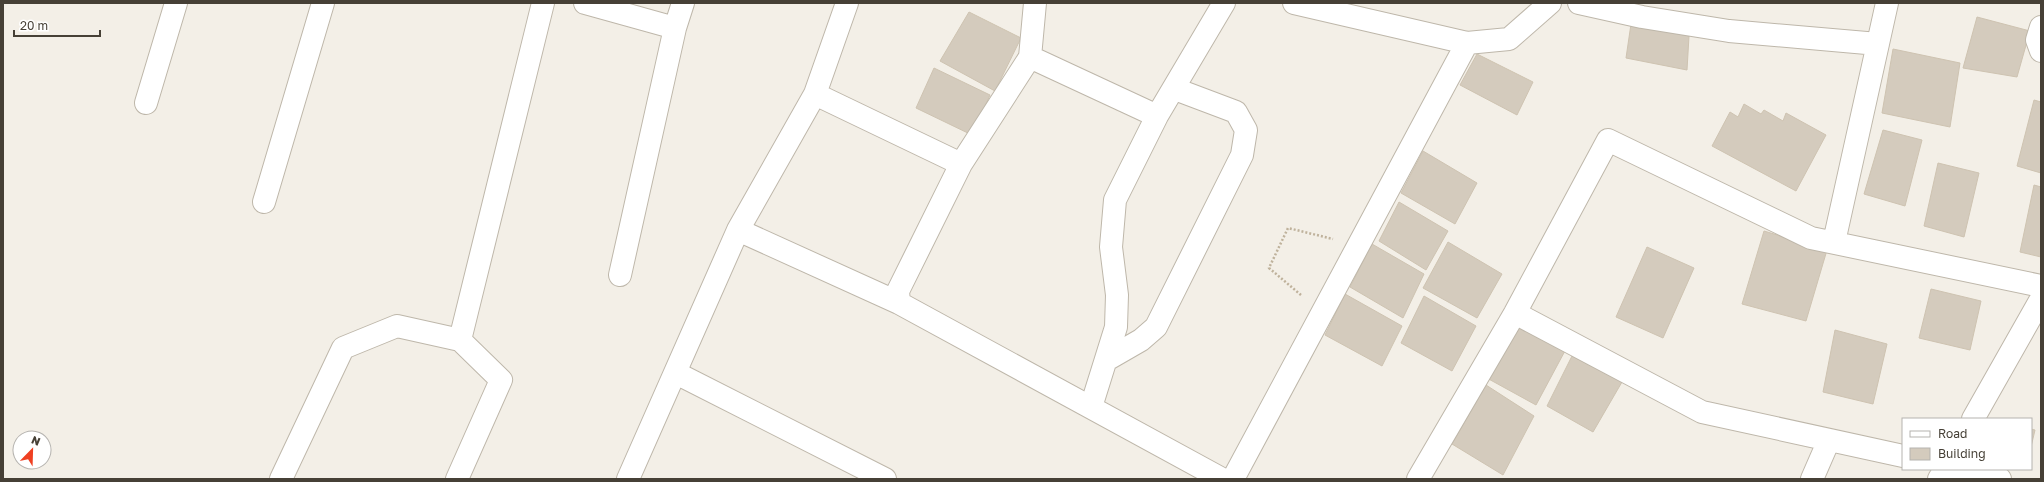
<svg xmlns="http://www.w3.org/2000/svg" width="2044" height="482" font-family="'Golos Text',sans-serif">
	<style>
		.building { fill: #d4cbbd; stroke: #cec3b1 }
		.lines { fill: none; stroke-linecap: round; stroke-linejoin: round }
		.minor-casing { stroke: #beb7aa; stroke-width: 24 }
		.path { stroke: #bfb29c; stroke-width: 2.5; stroke-dasharray: 2 2; stroke-linecap: butt }
		.minor { stroke: #fff; stroke-width: 22 }
	</style>
	<rect width="100%" height="100%" fill="#f3efe7"/>
	<!-- building -->
	<path class="building" d="M969 12 1021 38 995 91 940 61Z
		M1977 17 2030 31 2017 77 1963 68Z
		M1631 24 1689 36 1687 70 1626 58Z
		M1893 49 1960 63 1950 127 1882 113Z
		M1477 54 1533 82 1517 115 1460 85Z
		M934 68 990 95 972 135 916 108Z
		M2034 100 2041 102V173L2017 166Z
		M1744 104 1761 114 1764 110 1783 121 1786 113 1826 135 1796 191 1712 146 1730 112 1738 117Z
		M1883 130 1922 140 1905 206 1864 194Z
		M1423 151 1477 183 1455 224 1401 193Z
		M1938 163 1979 173 1964 237 1924 226Z
		M2034 185 2041 187V257L2020 252Z
		M1399 202 1448 231 1426 270 1379 241Z
		M1764 231 1827 250 1806 321 1742 304Z
		M1448 242 1502 274 1477 318 1423 288Z
		M1372 244 1424 274 1403 318 1350 287Z
		M1647 247 1694 268 1663 338 1616 317Z
		M1931 289 1981 301 1970 350 1919 338Z
		M1345 294 1402 326 1382 366 1325 335Z
		M1424 296 1476 326 1452 371 1401 343Z
		M1518 321 1566 349 1536 405 1485 377Z
		M1835 330 1887 344 1873 404 1823 392Z
		M1572 356 1622 382 1593 432 1547 406Z
		M1486 385 1534 416 1503 475 1452 444Z
		M2031 429 2035 430 2031 447Z"/>
	<g class="lines">
		<!-- minor casing -->
		<g class="minor-casing">
			<path id="minor" d="M585 3 675 28 683 3
				M1035 3 1030 57 1157 116 1224 3
				M1294 3 1467 43 1509 39 1550 3
				M1579 3 1642 17 1729 31 1878 44
				M2041 27 2037 40 2041 51
				M1030 57 961 164 898 291 899 303 1222 479
				M815 94 961 164
				M146 103 176 3
				M264 202 323 3
				M738 230 899 303
				M1834 242 1887 3
				M620 275 675 28
				M1515 313 1702 412 1903 456
				M460 340 543 3
				M1108 359 1141 340 1156 327 1242 155 1246 130 1236 112 1175 89
				M676 373 885 479
				M1091 407 1116 327 1117 295 1111 247 1115 200 1157 116
				M1973 419 2041 299
				M1959 469 2000 479
				M281 479 343 348 397 326 460 340 501 380 457 479
				M628 479 738 230 815 94 847 3
				M1233 479 1467 43
				M1418 479 1515 313 1608 140 1811 238 2041 286
				M1812 479 1829 440
				M1939 479 1945 469"/>
		</g>
		<!-- path -->
		<path class="path" d="M1301 295 1269 268 1288 228 1333 239"/>
		<!-- minor -->
		<use href="#minor" class="minor"/>
	</g>
	<!-- border -->
	<rect width="2044" height="482" fill="none" stroke="#464036" stroke-width="8"/>
	<!-- legend -->
	<rect x="1902" y="418" width="130" height="52" fill="#ffffff" stroke="#b5b3af"/>
	<rect x="1910" y="431" width="20" height="6" fill="#ffffff" stroke="#b5b3af"/>
	<text x="1938" y="438" font-size="12" fill="#464036">Road</text>
	<rect x="1910" y="448" width="20" height="12" fill="#d4cbbd" stroke="#b5b3af"/>
	<text x="1938" y="458" font-size="12" fill="#464036">Building</text>
	<!-- north arrow -->
	<g transform="translate(32 450) rotate(23)"><circle r="19" fill="#ffffff" stroke="#b5b3af"/>
	<path d="M0-3L7 15L0 10L-7 15Z" fill="#ef4022"/>
	<text y="-6" font-size="11" font-weight="bold" text-anchor="middle" fill="#464036">N</text>
	</g>
	<!-- scale -->
	<path d="M14 30v6h86v-6" fill="none" stroke="#464036" stroke-width="2"/>
	<text x="20" y="30" font-size="12" fill="#464036" stroke="#ffffff" stroke-width="3" paint-order="stroke">20 m</text>
</svg>
